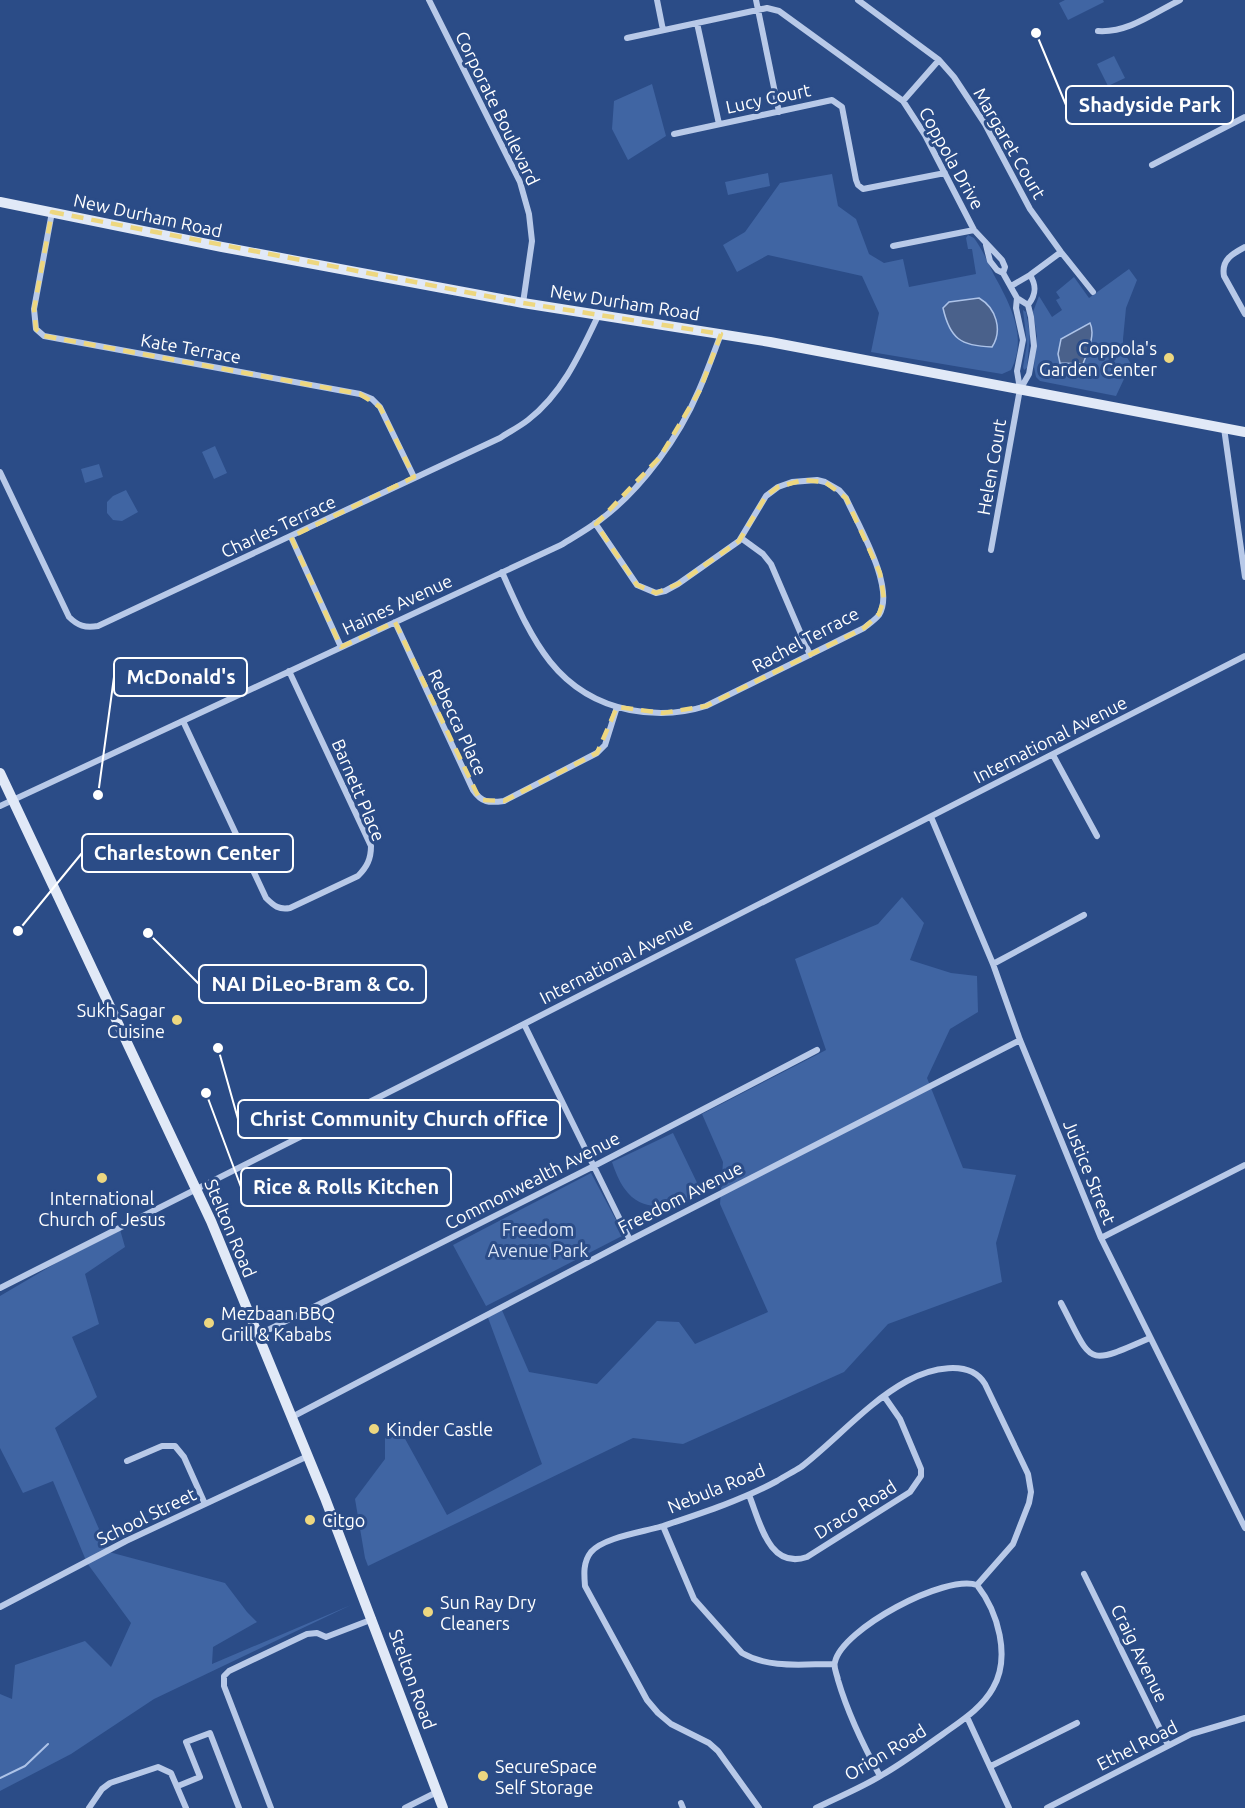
<svg xmlns="http://www.w3.org/2000/svg" width="1245" height="1808" font-family="Ubuntu,sans-serif">
	<style>
		.green { fill: #4065a3 }
		.water { fill: #4a618b; stroke: #adc3e8; stroke-width: 1.5 }
		.lines { fill: none; stroke-linecap: round; stroke-linejoin: round }
		.stream { stroke: #adc3e8; stroke-width: 2 }
		.minor { stroke: #b8c9e8; stroke-width: 6 }
		.secondary { stroke: #e1e9f7; stroke-width: 10 }
		.marked { fill: none; stroke: #edd780; stroke-width: 4.5; stroke-dasharray: 12 8; stroke-linejoin: round }
		.poi-dot { fill: #edd780; stroke: #2b4c87; stroke-width: 2 }
		.labels { text-anchor: middle; dominant-baseline: central; stroke-width: 6; stroke-linejoin: round; paint-order: stroke }
		.street-label { font-size: 18px; fill: #fff; stroke: #2b4c87 }
		.poi-label { font-size: 18px; fill: #fff; stroke: #2b4c87; text-anchor: start }
		.park-label { font-size: 18px; fill: #dbe5f6; stroke: #2b4c87 }
		.leader { fill: none; stroke: #fff; stroke-width: 2 }
		.callout-dot { fill: #fff; stroke: #2b4c87; stroke-width: 2 }
		.callout { fill: #2b4c87; stroke: #fff; stroke-width: 2 }
		.callout-label { font-size: 20px; text-anchor: middle; font-weight: bold; fill: #fff }
	</style>
	<rect width="100%" height="100%" fill="#2b4c87"/>
	<!-- green -->
	<path class="green" d="M1065 0H1103L1104 2 1068 20 1059 3Z
		M1114 56 1125 78 1108 86 1097 64Z
		M652 84 666 136 628 160 612 129 614 101Z
		M768 173 770 186 728 195 725 182Z
		M832 174 838 206 856 219 869 254 884 263 903 259 909 287 976 274 972 249H968L966 238 968 235 974 238C982 249 988 262 994 275 1010 304 1028 337 1011 370L1002 374 871 352 879 313 862 276 768 255 737 272 723 245 745 232 780 183Z
		M1129 269 1137 280 1126 308 1123 339V351L1131 364 1116 396 1040 381 1036 377 1034 367 1037 336 1033 312 1039 296 1052 317 1062 310 1056 300 1060 298 1056 292 1074 277 1089 298Z
		M1023 310 1026 312 1030 334 1027 368 1024 370 1023 367 1027 344Z
		M215 446 227 473 214 479 202 452Z
		M99 464 103 477 85 483 81 469Z
		M126 490 138 512 122 521 113 520 107 513V502L113 496Z
		M902 897 924 923 910 960 951 973 977 976 978 1012 950 1029 927 1078 963 1168 1016 1175 996 1243 1002 1282 888 1324 844 1372 683 1444 633 1438 368 1566 365 1558 355 1499 385 1459V1426H398L447 1515 542 1464 487 1315 501 1308 529 1372 597 1384 657 1321 679 1322 695 1344 768 1312 720 1204 723 1162 702 1114 826 1050 795 959 878 924Z
		M673 1133 702 1193C676 1205 644 1217 624 1188 619 1181 615 1171 612 1162Z
		M591 1173 624 1235 486 1306 453 1245Z
		M119 1226 125 1247 85 1274 99 1324 72 1337 97 1397 55 1428 109 1552 225 1583 247 1612 257 1622 213 1647 212 1664 351 1605 154 1699 71 1754 0 1791V1694L12 1699 15 1665 85 1641 111 1667 131 1623 87 1563 53 1481 23 1493 0 1448V1296Z"/>
	<!-- water -->
	<path class="water" d="M979 298C996 308 1003 330 992 347 961 346 950 339 943 308L949 302Z
		M1090 323C1096 335 1087 353 1083 364L1060 363 1058 354 1061 339Z"/>
	<g class="lines">
		<!-- stream -->
		<path class="stream" d="M0 1778 25 1766 48 1744"/>
		<!-- minor -->
		<path class="minor" d="M429 0 520 182 529 214 532 241 523 303
			M657 0 663 30
			M756 0 779 112
			M858 0 939 60 954 77 985 124 1030 209 1061 252 1093 292
			M697 23 719 124
			M1098 31C1128 33 1154 13 1180 0
			M627 38 767 8 779 11 903 101 925 135 974 230 1002 260 1005 267 1003 273
			M903 101 939 60
			M674 134 832 100 842 107 856 180 858 185 863 189 945 173
			M1152 165 1245 117
			M52 212 34 309 36 329 44 336 360 394 372 399 380 407 414 477
			M986 245 990 261 997 270 1003 273 1017 298 1028 305 1031 317 1034 346 1029 374 1021 388
			M893 246 974 230
			M1245 247C1232 254 1221 260 1224 276L1245 314
			M1011 286 1030 275 1061 252
			M1028 305C1036 295 1037 286 1030 275
			M1224 428 1245 577
			M0 472 69 617C78 626 85 628 98 626L500 438C509 432 519 427 528 420 562 394 580 354 598 316
			M291 537 341 647
			M741 538 763 554 771 564 810 655
			M991 550 1020 389 1017 371 1023 340 1016 308 1017 298
			M502 572C530 635 554 695 630 710 656 715 681 714 706 706L864 628C869 624 875 620 879 615 896 588 858 525 846 498L839 490 825 482 817 480 792 482 778 487 766 496 739 541 678 584 665 591 656 593 637 585 595 523
			M395 622 473 790C482 803 489 803 504 801L597 753 605 745 617 707
			M183 721 266 898C274 906 279 910 290 908L358 876C367 867 371 859 371 846L289 671
			M1053 755 1097 836
			M0 806 561 545C574 537 588 529 600 520 642 489 679 437 699 390 707 372 714 352 721 334
			M931 817 993 964 1020 1040 1101 1238 1245 1528
			M993 964 1084 915
			M524 1024 630 1240
			M1101 1238 1245 1165
			M0 1288 524 1024 1245 656
			M1061 1303C1093 1364 1084 1367 1150 1338
			M258 1335 594 1166 817 1050
			M292 1417 630 1240 1020 1040
			M127 1461 162 1446H175L184 1457 205 1504
			M749 1495C760 1522 769 1570 807 1557L910 1492 921 1476V1469L900 1419 884 1396
			M663 1526 694 1599 742 1653C770 1669 802 1664 834 1664
			M1084 1574 1168 1745
			M0 1607 126 1541 308 1456
			M967 1717 1009 1808
			M991 1766 1077 1723
			M880 1776C863 1745 848 1714 838 1680 837 1674 833 1667 835 1662 842 1629 945 1574 977 1585
			M178 1786 200 1777 186 1742 210 1733 239 1808
			M681 1803 683 1808
			M89 1808 102 1789 110 1783 158 1767 171 1773 186 1808
			M271 1808 224 1686V1676L229 1671 307 1634 317 1633 326 1637 373 1619
			M405 1808 437 1792
			M759 1808 718 1751 709 1743 671 1724 658 1713 647 1700 585 1586C584 1574 583 1562 591 1552 604 1537 644 1532 663 1526 702 1513 742 1500 777 1481 785 1476 793 1472 801 1467 836 1440 867 1403 907 1381 929 1369 969 1358 985 1384L1028 1474 1031 1492 1029 1503 1013 1544 977 1585
			M816 1808C838 1797 861 1788 882 1775 903 1763 923 1748 943 1734 961 1721 982 1708 993 1688 1011 1657 998 1612 977 1585
			M1047 1808 1191 1734 1245 1718"/>
		<!-- secondary -->
		<path class="secondary" d="M0 202 222 247 523 303 770 342 1245 432
			M0 773 211 1221 325 1498 443 1808"/>
	</g>
	<!-- marked area -->
	<path class="marked" d="M52 212 523 303 721 334 700 390 660 457 596 524 637 585 656 593 678 584 739 541 766 496 778 487 803 480 825 482 846 498 880 573 884 599 879 614 864 628 706 706 663 713 617 707 597 753 504 801 480 800 395 622 341 647 291 537 414 477 380 407 360 394 44 336 36 329 34 309Z"/>
	<!-- markers -->
	<g class="poi-dot">
		<circle cx="1169" cy="358" r="6"/>
		<circle cx="177" cy="1020" r="6"/>
		<circle cx="102" cy="1178" r="6"/>
		<circle cx="209" cy="1323" r="6"/>
		<circle cx="374" cy="1429" r="6"/>
		<circle cx="310" cy="1520" r="6"/>
		<circle cx="428" cy="1612" r="6"/>
		<circle cx="483" cy="1776" r="6"/>
	</g>
	<g class="labels">
		<!-- street labels -->
		<g class="street-label">
			<text transform="translate(768 98) rotate(-12)">Lucy Court</text>
			<text transform="translate(498 108) rotate(64)">Corporate Boulevard</text>
			<text transform="translate(1010 143) rotate(60)">Margaret Court</text>
			<text transform="translate(952 158) rotate(61)">Coppola Drive</text>
			<text transform="translate(148 215) rotate(12)">New Durham Road</text>
			<text transform="translate(625 302) rotate(9)">New Durham Road</text>
			<text transform="translate(191 348) rotate(10)">Kate Terrace</text>
			<text transform="translate(991 467) rotate(-80)">Helen Court</text>
			<text transform="translate(278 526) rotate(-25)">Charles Terrace</text>
			<text transform="translate(397 604) rotate(-25)">Haines Avenue</text>
			<text transform="translate(805 639) rotate(-28)">Rachel Terrace</text>
			<text transform="translate(458 722) rotate(65)">Rebecca Place</text>
			<text transform="translate(1050 739) rotate(-27)">International Avenue</text>
			<text transform="translate(359 790) rotate(67)">Barnett Place</text>
			<text transform="translate(616 960) rotate(-27)">International Avenue</text>
			<text transform="translate(1090 1172) rotate(68)">Justice Street</text>
			<text transform="translate(532 1180) rotate(-27)">Commonwealth Avenue</text>
			<text transform="translate(680 1197) rotate(-27)">Freedom Avenue</text>
			<text transform="translate(231 1228) rotate(67)">Stelton Road</text>
			<text transform="translate(716 1488) rotate(-22)">Nebula Road</text>
			<text transform="translate(855 1509) rotate(-32)">Draco Road</text>
			<text transform="translate(146 1516) rotate(-26)">School Street</text>
			<text transform="translate(1140 1653) rotate(64)">Craig Avenue</text>
			<text transform="translate(413 1679) rotate(70)">Stelton Road</text>
			<text transform="translate(1137 1745) rotate(-27)">Ethel Road</text>
			<text transform="translate(885 1752) rotate(-31)">Orion Road</text>
		</g>
		<!-- poi labels -->
		<g class="poi-label">
			<text x="1157" y="348" text-anchor="end">Coppola's<tspan x="1157" dy="21">Garden Center</tspan></text>
			<text x="165" y="1010" text-anchor="end">Sukh Sagar<tspan x="165" dy="21">Cuisine</tspan></text>
			<text x="102" y="1198" text-anchor="middle">International<tspan x="102" dy="21">Church of Jesus</tspan></text>
			<text x="221" y="1313">Mezbaan BBQ<tspan x="221" dy="21">Grill &amp; Kababs</tspan></text>
			<text x="386" y="1429">Kinder Castle</text>
			<text x="322" y="1520">Citgo</text>
			<text x="440" y="1602">Sun Ray Dry<tspan x="440" dy="21">Cleaners</tspan></text>
			<text x="495" y="1766">SecureSpace<tspan x="495" dy="21">Self Storage</tspan></text>
		</g>
		<!-- park labels -->
		<g class="park-label">
			<text x="538" y="1229">Freedom<tspan x="538" dy="21">Avenue Park</tspan></text>
		</g>
	</g>
	<!-- callouts -->
	<path class="leader" d="M1036 33L1066 105M98 795L114 677M18 931L82 853M148 933L199 984M218 1048L238 1119M206 1093L241 1187"/>
	<g class="callout-dot">
		<circle cx="1036" cy="33" r="6"/>
		<circle cx="98" cy="795" r="6"/>
		<circle cx="18" cy="931" r="6"/>
		<circle cx="148" cy="933" r="6"/>
		<circle cx="218" cy="1048" r="6"/>
		<circle cx="206" cy="1093" r="6"/>
	</g>
	<g class="callout">
		<rect x="1066" y="86" width="167" height="38" rx="6"/>
		<rect x="114" y="658" width="133" height="38" rx="6"/>
		<rect x="82" y="834" width="211" height="38" rx="6"/>
		<rect x="199" y="965" width="227" height="38" rx="6"/>
		<rect x="238" y="1100" width="322" height="38" rx="6"/>
		<rect x="241" y="1168" width="210" height="38" rx="6"/>
	</g>
	<g class="callout-label">
		<text x="1150" y="112">Shadyside Park</text>
		<text x="181" y="684">McDonald's</text>
		<text x="187" y="860">Charlestown Center</text>
		<text x="313" y="991">NAI DiLeo-Bram &amp; Co.</text>
		<text x="399" y="1126">Christ Community Church office</text>
		<text x="346" y="1194">Rice &amp; Rolls Kitchen</text>
	</g>
</svg>
